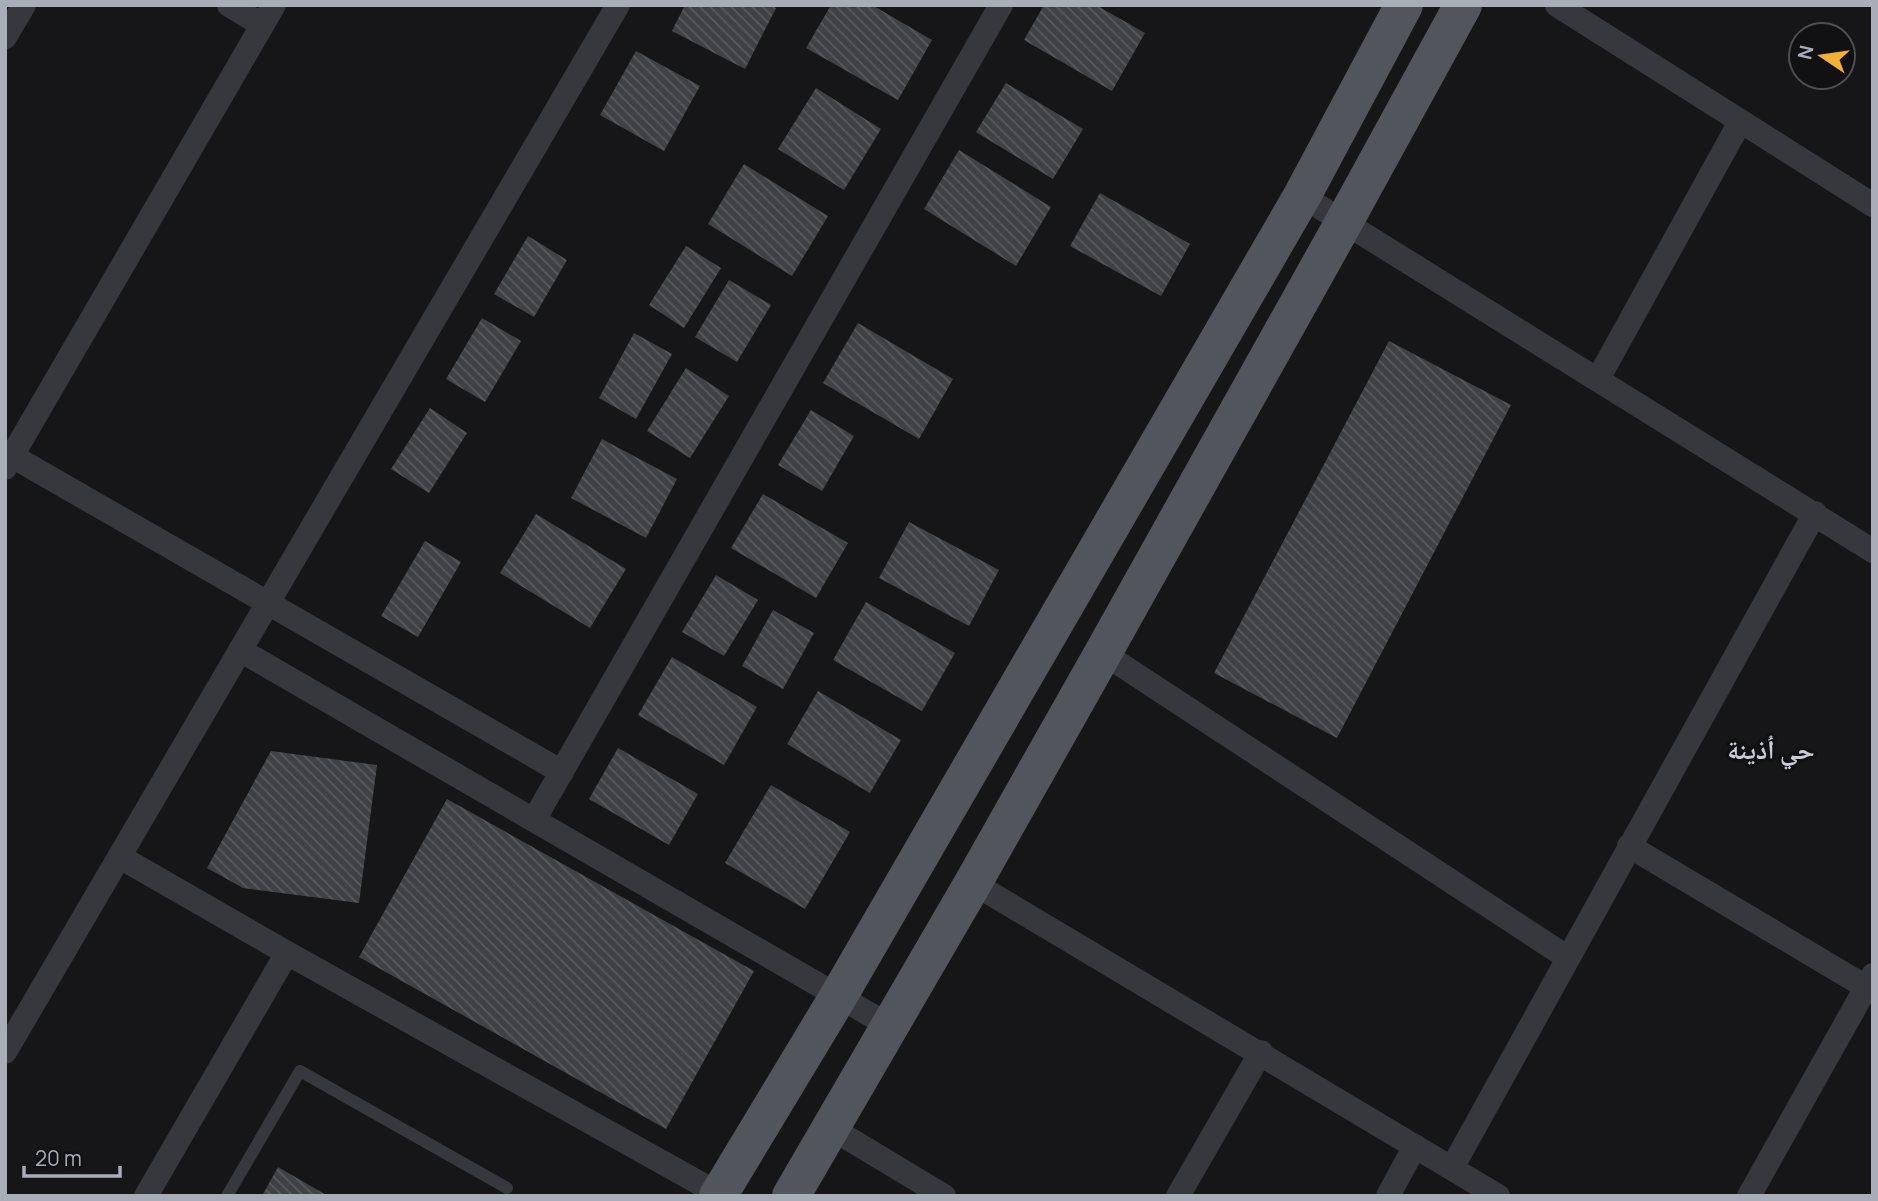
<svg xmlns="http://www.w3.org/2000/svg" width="1878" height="1201" font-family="Manrope,'Noto Naskh Arabic',sans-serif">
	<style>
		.building { fill: url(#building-back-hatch) }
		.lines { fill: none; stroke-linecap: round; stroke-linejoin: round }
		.service { stroke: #37383d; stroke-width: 12 }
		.minor { stroke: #37383d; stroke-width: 24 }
		.primary { stroke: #53555c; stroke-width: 38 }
		.labels { text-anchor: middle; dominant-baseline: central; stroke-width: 7; stroke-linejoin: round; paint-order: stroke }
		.district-label { font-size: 26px; font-weight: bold; fill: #c9ccd4; stroke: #111113 }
	</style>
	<defs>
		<pattern id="building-back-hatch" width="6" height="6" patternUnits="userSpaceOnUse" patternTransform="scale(1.75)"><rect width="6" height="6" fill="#404145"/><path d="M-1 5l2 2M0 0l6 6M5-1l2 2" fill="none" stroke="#595a5e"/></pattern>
	</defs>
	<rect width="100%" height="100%" fill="#161618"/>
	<!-- building -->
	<path class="building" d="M685 5H771L776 8 745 69 672 31Z
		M831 5H872L932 40 898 100 806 48Z
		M1044 5H1096L1145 33 1112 91 1024 40Z
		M636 51 700 86 664 151 600 115Z
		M1006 83 1083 129 1053 179 976 132Z
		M816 88 881 129 844 190 778 149Z
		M959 150 1051 207 1016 266 924 209Z
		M744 164 828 216 792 276 708 224Z
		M1100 193 1190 244 1161 296 1070 246Z
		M528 236 567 260 534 317 494 294Z
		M686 246 721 268 684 328 649 305Z
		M729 280 771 305 737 362 695 337Z
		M482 318 521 341 485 402 446 379Z
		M858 323 953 379 919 439 823 383Z
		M634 333 672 354 636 419 599 398Z
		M1389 341 1511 405 1337 738 1214 673Z
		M686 368 729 396 690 458 647 431Z
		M430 408 467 433 429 493 391 469Z
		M811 410 854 436 822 491 778 465Z
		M602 439 677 479 646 538 571 498Z
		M763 494 848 543 816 598 731 548Z
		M536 514 626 569 590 628 500 573Z
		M909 522 999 570 969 626 879 578Z
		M425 541 461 562 418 637 381 616Z
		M716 575 758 600 724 656 682 632Z
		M866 602 955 653 922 711 833 660Z
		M773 610 814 633 783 689 742 666Z
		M672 657 757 707 724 765 638 715Z
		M818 691 901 740 870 793 787 744Z
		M618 748 698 794 669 845 589 799Z
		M271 751 377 765 359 903 243 888 207 868Z
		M771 785 850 832 805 909 725 863Z
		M447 799 754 971 666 1129 359 957Z
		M278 1167 328 1196H262Z"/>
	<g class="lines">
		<!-- service -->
		<path class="service" d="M227 1196 300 1071 507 1188"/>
		<!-- minor -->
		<path class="minor" d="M229 5 262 25
			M1557 5 1873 205
			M5 37 24 5
			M1302 196 1873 551
			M1598 379 1740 122
			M5 452 562 772
			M5 468 274 5
			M240 650 888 1025
			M1103 653 1568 958
			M534 820 1001 5
			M1629 846 1866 987
			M120 857 287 953 719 1194
			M973 883 1498 1196
			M5 1052 618 5
			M831 1128 944 1196
			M1452 1168 1815 513
			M146 1196 287 953
			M1178 1196 1261 1052
			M1388 1196 1415 1146
			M1749 1196 1873 975"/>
		<!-- primary -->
		<path class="primary" d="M718 1196 838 997 1302 196 1404 5
			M791 1196 973 883 1103 653 1344 222 1463 5"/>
	</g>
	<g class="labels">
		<!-- district labels -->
		<g class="district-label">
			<text x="1771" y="749">حي اُذينة</text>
		</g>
	</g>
	<!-- border -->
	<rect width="1878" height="1201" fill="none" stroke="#a8adb8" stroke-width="14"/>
	<!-- north arrow -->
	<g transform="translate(1822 56) rotate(283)"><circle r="33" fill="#111113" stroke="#4d4f55" stroke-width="2"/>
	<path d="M0-5L12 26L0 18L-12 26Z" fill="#f2b134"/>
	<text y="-10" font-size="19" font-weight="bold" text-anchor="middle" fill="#a8adb8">N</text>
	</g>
	<!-- scale -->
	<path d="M24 1166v10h96v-10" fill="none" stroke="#a8adb8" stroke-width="3.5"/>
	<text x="35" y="1166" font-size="21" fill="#a8adb8" stroke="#111113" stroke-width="5" paint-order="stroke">20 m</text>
</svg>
